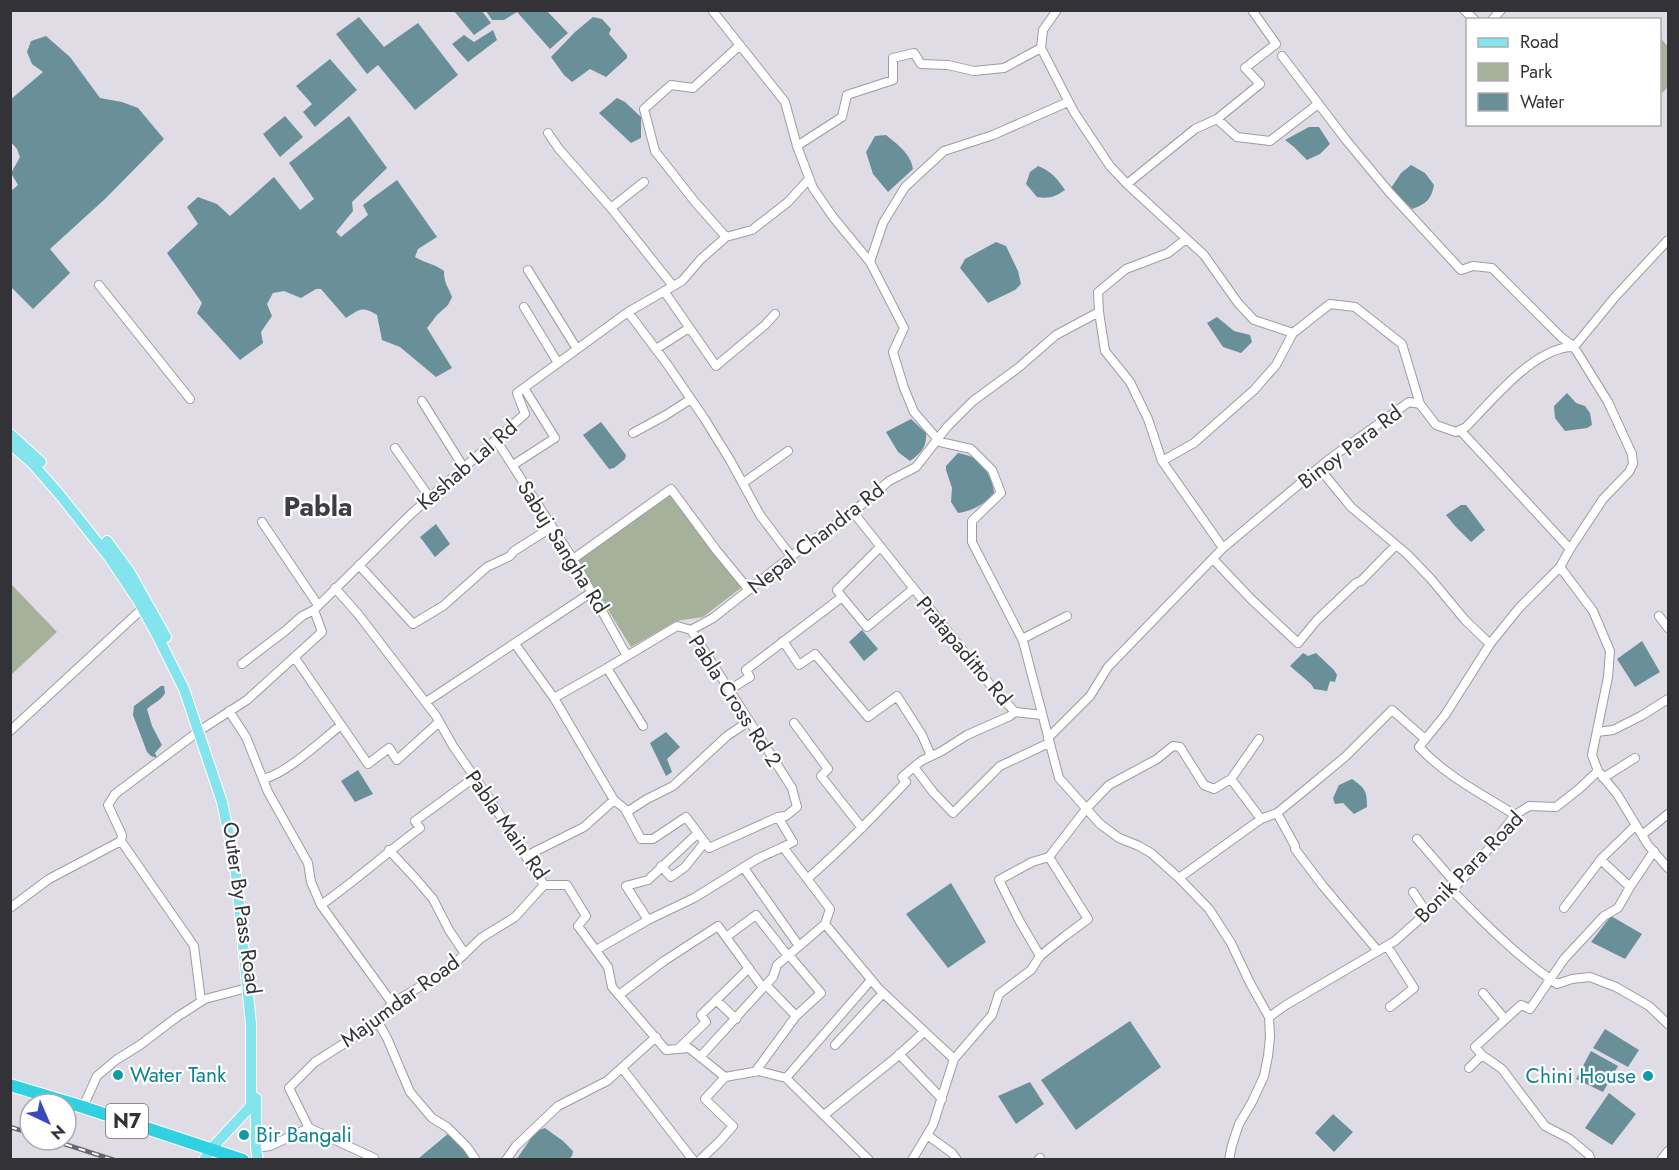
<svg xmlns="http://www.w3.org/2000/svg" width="1679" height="1170" font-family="Jost,sans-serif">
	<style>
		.green { fill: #a5b19a }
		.water { fill: #698f99 }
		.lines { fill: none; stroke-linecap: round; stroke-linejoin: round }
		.minor-casing { stroke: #9e9ba3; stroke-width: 10 }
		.major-casing { stroke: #fff; stroke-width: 12 }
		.highway-casing { stroke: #fff; stroke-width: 14 }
		.minor { stroke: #fff; stroke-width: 8 }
		.major { stroke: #83e4ee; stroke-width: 10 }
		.highway { stroke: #30d2e2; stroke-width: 12 }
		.rail-casing { stroke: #67656b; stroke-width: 4.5 }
		.rail { stroke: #fff; stroke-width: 2; stroke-dasharray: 7; stroke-linecap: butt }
		.culture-dot { fill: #0f9aa8; stroke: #fff; stroke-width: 2 }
		.labels { text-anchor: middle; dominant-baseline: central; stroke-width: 4.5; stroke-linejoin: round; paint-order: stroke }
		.shield { fill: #fff; stroke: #707072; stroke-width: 1.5 }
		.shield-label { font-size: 20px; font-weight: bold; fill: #333236 }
		.street-label { font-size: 21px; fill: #333236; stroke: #fff }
		.culture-label { font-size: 21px; fill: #0d838f; stroke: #fff; text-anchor: start }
		.district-label { font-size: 27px; font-weight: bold; fill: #3f3d44; stroke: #fff }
	</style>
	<rect width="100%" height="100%" fill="#e0dce6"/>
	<!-- green -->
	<path class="green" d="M1660 37 1668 47V87L1660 95Z
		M670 493 742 587 703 617 676 621 631 647 578 561Z
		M11 584 57 632 11 675Z"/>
	<!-- water -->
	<path class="water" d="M454 11H482L491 23 474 35Z
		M486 11H547L568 33 550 49 517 12 504 20H492Z
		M359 17 384 47 418 23 458 75 415 110 378 65 367 74 336 34Z
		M593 17 602 19 611 29 609 34 627 55V58L606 77 590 69 572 82 564 75 551 57 575 32Z
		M493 30 497 40 468 62 452 44 464 35 474 42Z
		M46 36 70 57 100 98 122 102 138 108 164 139 106 198 50 249 70 273 33 309 11 287V191L18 185 11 173 20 157 17 149 11 142 10 100 43 72 32 64 27 52 31 41Z
		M330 59 357 90 315 127 303 112 312 104 296 86Z
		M617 98 625 102 641 117V138L631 143 599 113Z
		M285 116 303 137 280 157 263 134Z
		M349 116 387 168 352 202 353 211 336 232 341 237 368 215 363 205 397 180 437 237 418 249 415 257C425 263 435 264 444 271 444 284 448 286 452 297L448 305 437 315 427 328 452 368 436 377 400 347 382 340 377 315C362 306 360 309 346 318L321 289H316L301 298 284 291 273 293 267 304 272 316 261 332 263 343 240 360 197 313 202 303 167 253 198 224 187 207 198 197 217 204 230 216 274 177 300 210 314 199 289 163Z
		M1309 127H1319L1330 144 1320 154 1307 160 1294 147 1285 140Z
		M886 135C897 144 911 154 913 169L888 192 873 174 866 152 875 136Z
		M1411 165 1425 173 1434 185C1431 200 1426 204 1412 209L1391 188 1401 173Z
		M1038 166C1051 171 1057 178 1065 190 1055 197 1049 199 1037 197L1026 184 1030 172Z
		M996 242 1006 246 1018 271 1021 284 1015 290 988 303 960 268 965 259Z
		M1217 317 1234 331 1250 335 1252 342 1241 353 1223 347 1207 323Z
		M1567 393 1576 403 1585 406 1590 413 1592 425 1587 428 1565 431 1555 418 1554 406Z
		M911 419 926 433C927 447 921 453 910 461L898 452 886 432Z
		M601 422 626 455 625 459 614 468 609 469 583 435Z
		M958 453C962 454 968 455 972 457 985 464 993 480 994 493 984 504 973 511 958 513L951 502 952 488 946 470V466Z
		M1461 505H1466L1485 530 1471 542 1455 526 1446 515Z
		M436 524 450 544 435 557 420 537Z
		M862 630 878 649 864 661 849 642Z
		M1642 641 1660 672 1635 687 1617 659Z
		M1303 653 1308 656 1316 653 1334 670 1337 675 1335 682 1330 681 1327 691 1314 689 1311 684 1290 666Z
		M161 686H164L165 693C161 701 153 703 147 709L152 726 162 745 155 753 157 758 151 756 147 752 133 715 134 706Z
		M666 732 680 747 667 759 672 772 666 776 650 743Z
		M358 770 373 794 355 802 341 781Z
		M1352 779C1365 788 1367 791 1367 807L1354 814 1343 803 1335 804 1333 798 1339 785Z
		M951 883 986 942 948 968 906 914Z
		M1611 916 1642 934 1625 959 1591 942Z
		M1130 1021 1161 1067 1076 1130 1041 1080Z
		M1605 1029 1639 1050 1628 1067 1593 1048Z
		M1591 1051 1618 1066 1603 1092 1576 1079Z
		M1030 1082 1044 1104 1016 1124 998 1096Z
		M1609 1093 1636 1114 1612 1145 1585 1128Z
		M1333 1114 1353 1132 1334 1152 1315 1133Z
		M545 1128 563 1141 573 1151 572 1156 569 1159 516 1160 536 1131Z
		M449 1133 472 1159 419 1160V1158Z"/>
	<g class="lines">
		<!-- minor casing -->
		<g class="minor-casing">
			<path id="minor" d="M712 10 785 102 797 146 813 188 833 217 870 262 904 328 893 352 904 388 914 412 940 442 971 449 992 470 1001 493 972 521V542L1023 641 1059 778 1100 824 1119 838 1139 846 1151 853 1179 878 1209 909 1231 943 1250 983 1269 1017 1270 1037 1268 1056 1264 1076 1252 1102 1239 1124 1232 1145 1229 1160
				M1057 10 1043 30 1041 48 1074 112 1110 166 1127 184 1204 255 1238 303 1254 320 1293 333 1330 304 1355 307 1402 344 1420 404
				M1464 10 1475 20
				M1492 20 1501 10
				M1282 56 1346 140 1390 193 1461 270 1473 266 1492 268 1561 337 1574 347 1615 297 1668 240
				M1217 119 1260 84 1245 68 1276 44 1252 10
				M548 133 559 149 611 208
				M797 146 842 117 847 95 893 80V58L914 53 921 64 948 65 974 71 1004 68 1041 48
				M644 182 611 208 673 286
				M1127 184 1195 129 1217 119 1237 137 1270 141 1318 104
				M726 237 695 202 655 151 644 109 671 85 693 88 740 45
				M1186 239 1168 253 1126 269 1098 292 1099 312 1105 351 1130 382 1148 419 1162 461 1223 548
				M870 262 883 223 905 187 944 151 993 135 1068 102
				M528 270 577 349
				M99 285 190 399
				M664 291 716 366 765 325 775 314
				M524 307 558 363
				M628 312 667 364 704 418 730 460 760 515 791 556
				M656 349 689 328
				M422 401 464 468
				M1460 430 1570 549
				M633 433 666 415 691 399
				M496 440 573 559 627 656
				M395 448 430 498
				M1162 461 1194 443 1254 390 1276 365 1293 333
				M513 465 555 438 524 388
				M1319 468 1351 507 1407 554 1431 579 1465 620 1490 644
				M743 483 788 451
				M853 512 992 687 1015 712 1042 715
				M262 522 318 605
				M573 559 671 489 717 551 749 590
				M1213 559 1252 600 1298 643 1317 620 1356 583 1361 581 1396 545
				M359 565 413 624 443 606 487 567 510 556 514 551 552 527
				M1560 567 1593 611 1610 651 1608 677 1592 755 1598 771
				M335 588 358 614 436 716 453 746 491 801 544 885
				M842 597 867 627 913 589
				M1659 616 1668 628
				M691 630 713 618 802 548 853 512 889 481 916 467 947 427 973 401 1018 368 1056 335 1099 312
				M1022 639 1067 616
				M783 641 799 665 815 654 868 717 897 696 922 735 931 756
				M515 644 554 698
				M295 658 368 764 389 748 397 760 439 722
				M242 664 285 631 302 616 314 610
				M607 668 643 726
				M729 690 750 677 746 670 842 597 837 590 880 547
				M426 702 592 592
				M229 711 246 737 268 792 308 863 311 882 321 905 392 1003
				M794 723 828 769 821 776 862 828
				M10 731 142 609
				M1597 732 1613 730 1641 716 1668 699
				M1048 738 1090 696 1108 667 1223 548 1328 460 1409 402 1420 404 1436 425 1456 432 1466 427C1492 401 1535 346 1574 347L1608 402 1632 454 1633 464 1629 472 1603 499 1570 549 1560 567 1519 608 1490 644 1445 715 1419 747C1446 776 1482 794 1515 815
				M1259 739 1231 779 1261 819 1277 813 1304 791 1346 756 1392 710 1425 739
				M914 767 933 792 953 813 1000 766 1049 743
				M1603 778 1635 758
				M263 779C286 774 321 741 341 725
				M614 800 625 809 641 839H653L686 817 709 848 778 817
				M627 812 647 799 673 786 727 736 749 721
				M1277 813 1295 846V849L1323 886 1378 951
				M1642 835 1668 814
				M1417 839 1457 885
				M121 841 194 946 201 1001
				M389 850 416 879 433 899 449 930 465 954
				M526 856 584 827 614 800 554 698 607 668 677 626 691 630 792 788 797 807 786 816 778 817 793 842 783 847 830 909 825 924
				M661 866 671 877 685 867 705 842
				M744 868 799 946
				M1179 878 1261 819
				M807 879C842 849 874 816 906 782L902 777 921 761 942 751 967 735 1010 716 1015 712
				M544 885H567L586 916 578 926 608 967 612 987 666 1050 689 1048 725 1077
				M1630 887 1654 851
				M1452 890C1485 924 1518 957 1557 984L1572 979 1590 977 1616 987 1649 1006 1668 1024
				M1413 892 1427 913
				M321 905C355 881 386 853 420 828L415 821 475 777
				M10 908 49 879 121 841 122 835 108 805 115 794 199 731 247 700 322 632 314 610 411 514 525 414 517 393 628 312 682 281 701 259 726 237 752 230 788 202 809 179
				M1564 908 1602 858 1636 825
				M648 920 626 886 648 880 698 833
				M825 924 879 989 954 1059
				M726 937 756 915 788 956
				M1387 946 1414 988 1390 1007
				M596 950 648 920 694 898 757 859 783 847
				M1040 956 1065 936 1088 919 1049 857
				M766 985 796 1016
				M1483 993 1505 1019
				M619 995 664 961 718 926 763 988
				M716 1000 736 1019
				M1269 1017 1286 1005 1395 941 1452 890 1479 861 1515 815 1529 806 1556 807 1579 789 1598 771 1617 794 1648 845 1668 868
				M378 1022 387 1038 410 1092 432 1118 447 1127 467 1147 476 1160
				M835 1045 883 993
				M679 1048 706 1022 701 1015 749 968
				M899 1054 942 1099
				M1482 1055 1475 1047 1521 1005 1530 1009 1564 959 1604 916 1618 908 1630 887 1601 860
				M700 1057 773 977 777 965 825 924
				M622 1068 693 1160
				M1469 1068 1482 1055 1502 1069 1545 1126 1570 1139 1589 1155 1591 1160
				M755 1072 796 1016 821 993 789 955
				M725 1077 759 1071 786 1078 869 1160
				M786 1078 871 980
				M83 1107 97 1076 116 1060 140 1045 177 1017 205 999 247 988
				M824 1115 893 1060 924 1032
				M309 1128 289 1088 315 1062 378 1022 392 1003 447 971 481 938 515 917 544 885
				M927 1135 952 1153 957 1160
				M256 1148 270 1146 309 1128 374 1158
				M506 1160 516 1146 558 1106 607 1081 656 1037
				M700 1160 719 1142 733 1126 705 1099 725 1077
				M912 1160 933 1125 954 1059 992 1015 999 994 1031 970 1040 956 1019 920 999 880 1032 862 1049 857 1086 809 1109 785 1157 759 1173 746 1180 747 1204 785 1214 789 1231 779
				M1038 1160 1040 1158
				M1661 1160 1668 1151"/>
		</g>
		<!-- major casing -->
		<g class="major-casing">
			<path id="major" d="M10 434 41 462
				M10 444 32 463 60 495 109 557 139 602 158 637 184 689 222 802 235 864 251 1024V1104L250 1107 211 1149 204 1160
				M107 541 129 571 166 637
				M256 1098V1148L258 1160"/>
		</g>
		<!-- highway casing -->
		<g class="highway-casing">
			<path id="highway" d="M10 1085 83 1107 243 1160"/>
		</g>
		<!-- minor -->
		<use href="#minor" class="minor"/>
		<!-- major -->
		<use href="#major" class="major"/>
		<!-- highway -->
		<use href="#highway" class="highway"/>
		<!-- rail casing -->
		<g class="rail-casing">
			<path id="rail" d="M10 1127 30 1133
				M52 1140 114 1160"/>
		</g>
		<!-- rail -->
		<use href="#rail" class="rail"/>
	</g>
	<!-- markers -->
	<g class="culture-dot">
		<circle cx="118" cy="1075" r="6"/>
		<circle cx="1648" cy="1076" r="6"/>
		<circle cx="244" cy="1135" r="6"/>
	</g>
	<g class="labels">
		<!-- shield labels -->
		<rect class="shield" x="106" y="1104" width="42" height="34" rx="4.5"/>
		<g class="shield-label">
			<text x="127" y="1121">N7</text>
		</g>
		<!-- street labels -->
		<g class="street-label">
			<text transform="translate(1350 447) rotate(-37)">Binoy Para Rd</text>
			<text transform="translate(467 465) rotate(-41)">Keshab Lal Rd</text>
			<text transform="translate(816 538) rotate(-38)">Nepal Chandra Rd</text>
			<text transform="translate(563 547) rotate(58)">Sabuj Sangha Rd</text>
			<text transform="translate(964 651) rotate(50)">Pratapaditto Rd</text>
			<text transform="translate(735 701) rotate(57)">Pabla Cross Rd 2</text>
			<text transform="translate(507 825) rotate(55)">Pabla Main Rd</text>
			<text transform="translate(1469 867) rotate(-46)">Bonik Para Road</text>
			<text transform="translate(242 908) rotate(82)">Outer By Pass Road</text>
			<text transform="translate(400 1001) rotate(-36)">Majumdar Road</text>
		</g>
		<!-- culture labels -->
		<g class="culture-label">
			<text x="130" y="1075">Water Tank</text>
			<text x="1636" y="1076" text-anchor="end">Chini House</text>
			<text x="256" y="1135">Bir Bangali</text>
		</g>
		<!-- district labels -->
		<g class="district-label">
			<text x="318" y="506">Pabla</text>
		</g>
	</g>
	<!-- border -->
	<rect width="1679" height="1170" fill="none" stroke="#333236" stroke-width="24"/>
	<!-- legend -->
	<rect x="1466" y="18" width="195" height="108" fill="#ffffff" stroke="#adadaf" stroke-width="1.5"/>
	<rect x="1478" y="38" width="30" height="9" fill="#83e4ee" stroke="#adadaf" stroke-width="1.5"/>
	<text x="1520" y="48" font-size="18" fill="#333236">Road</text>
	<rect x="1478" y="63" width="30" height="18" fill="#a5b19a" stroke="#adadaf" stroke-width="1.5"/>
	<text x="1520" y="78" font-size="18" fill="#333236">Park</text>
	<rect x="1478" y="93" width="30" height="18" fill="#698f99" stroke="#adadaf" stroke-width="1.5"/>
	<text x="1520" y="108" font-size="18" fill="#333236">Water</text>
	<!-- north arrow -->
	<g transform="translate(48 1122) rotate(136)"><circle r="28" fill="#ffffff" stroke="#adadaf" stroke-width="1.5"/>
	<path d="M0-4.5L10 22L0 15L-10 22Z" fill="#3a49bc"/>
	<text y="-9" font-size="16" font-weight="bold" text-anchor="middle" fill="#333236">N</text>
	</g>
</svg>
